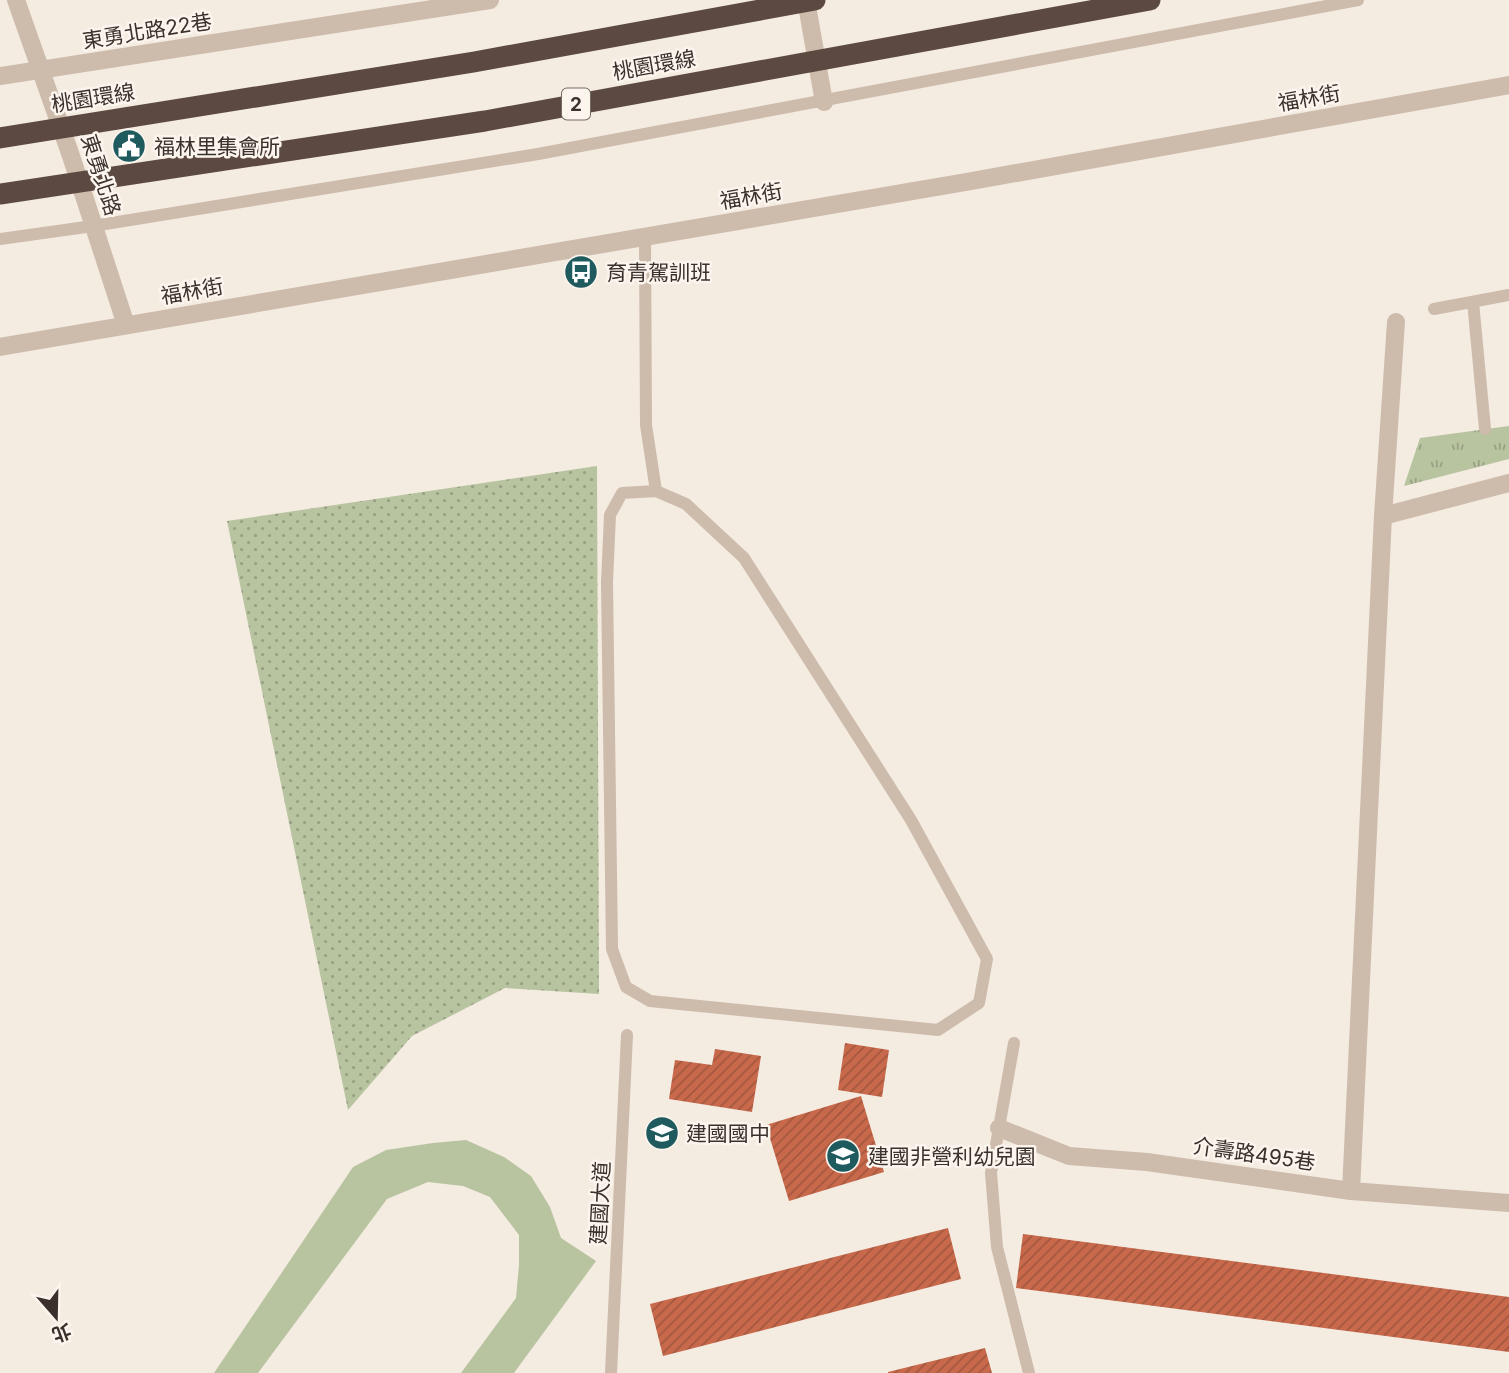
<svg xmlns="http://www.w3.org/2000/svg" width="1509" height="1373" font-family="Inter,'Noto Sans TC',sans-serif">
	<style>
		.grass { fill: url(#grass-dots) }
		.park { fill: url(#park-tufts) }
		.pitch { fill: #b8c4a0 }
		.building { fill: url(#building-hatch) }
		.lines { fill: none; stroke-linecap: round; stroke-linejoin: round }
		.service { stroke: #cdbbac; stroke-width: 12 }
		.minor { stroke: #cdbbac; stroke-width: 18 }
		.motorway-bridge { stroke: #5c4a42; stroke-width: 21 }
		.labels { text-anchor: middle; dominant-baseline: central; stroke-width: 5; stroke-linejoin: round; paint-order: stroke }
		.shield { fill: #fbf5ee; stroke: #756b66; stroke-width: 2 }
		.shield-label { font-size: 19px; font-weight: bold; fill: #3b302b }
		.street-label { font-size: 21px; fill: #3b302b; stroke: #fbf5ee }
		.poi-label { font-size: 21px; fill: #3b302b; stroke: #fbf5ee; text-anchor: start }
	</style>
	<defs>
		<pattern id="grass-dots" width="8" height="8" patternUnits="userSpaceOnUse" patternTransform="scale(1.75)"><rect width="8" height="8" fill="#b8c4a0"/><path d="M2 2h.1M6 6h.1" fill="none" stroke="#97a083" stroke-width="1.8" stroke-linecap="round"/></pattern>
		<pattern id="park-tufts" width="24" height="20" patternUnits="userSpaceOnUse" patternTransform="scale(1.75)"><rect width="24" height="20" fill="#b8c4a0"/><path d="M3 7l-1-3M5 7V3M7 7l1-3M15 17l-1-3M17 17v-4M19 17l1-3" fill="none" stroke="#97a083"/></pattern>
		<pattern id="building-hatch" width="6" height="6" patternUnits="userSpaceOnUse" patternTransform="scale(1.75)"><rect width="6" height="6" fill="#c8694b"/><path d="M-1 1l2-2M0 6l6-6M5 7l2-2" fill="none" stroke="#a4573f"/></pattern>
	</defs>
	<rect width="100%" height="100%" fill="#f4ebe1"/>
	<!-- grass -->
	<path class="grass" d="M597 466 599 994 505 988 412 1036 348 1110 227 521Z"/>
	<!-- park -->
	<path class="park" d="M1509 426V459L1404 486 1420 438Z"/>
	<!-- pitch -->
	<path class="pitch" d="M466 1140 504 1157 531 1176 550 1207 561 1238 596 1261 514 1373H461L516 1298 519 1265V1235L490 1197 463 1186 428 1182 387 1199 258 1373H214L353 1167 386 1150 433 1143Z"/>
	<!-- building -->
	<path class="building" d="M845 1043 889 1050 882 1097 838 1090Z
		M715 1049 761 1056 752 1112 669 1099 675 1060 712 1065Z
		M861 1096 884 1172 789 1201 766 1125Z
		M948 1228 961 1279 663 1356 650 1304Z
		M1023 1234 1509 1297V1352L1016 1288Z
		M985 1348 992 1373H888V1372Z"/>
	<g class="lines">
		<!-- service -->
		<path class="service" d="M645 237 646 425 656 491
			M0 239 93 226 538 154 1358 0
			M1473 302 1485 429
			M1434 309 1509 295
			M656 491 686 504 744 558 911 820 987 959 979 1003 938 1030 650 1001 626 987 612 949 607 582 610 515 622 493Z
			M1014 1043 991 1173 997 1247 1029 1373
			M611 1373 627 1035"/>
		<!-- minor -->
		<path class="minor" d="M16 0 71 156 126 325
			M806 0 824 102
			M0 76 490 0
			M0 347 966 182 1509 85
			M1383 516 1509 483
			M999 1128 1069 1156 1147 1162 1351 1191 1509 1203
			M1351 1191 1383 516 1396 322"/>
		<!-- motorway-bridge -->
		<path class="motorway-bridge" d="M0 138 474 62 815 0
			M0 194 485 121 1150 0"/>
	</g>
	<!-- icons -->
	<defs>
		<g id="civic-disc" transform="scale(1.75)"><circle r="9.5" fill="#1f5a5e" stroke="#fbf5ee"/><path d="M-.6-6.5H3V-4.5H.6V-3L4-1V1h2V6H-6V1h2V-1L-.6-3ZM-1.2 2.5V6h2.4V2.5Z" fill="#fff"/></g>
		<g id="bus-disc" transform="scale(1.75)"><circle r="9.5" fill="#1f5a5e" stroke="#fbf5ee"/><path d="M-5-6H5V4H4V6H2V4H-2V6H-4V4H-5ZM-3.5-4V0h7V-4ZM-3.5 1.2v1.5H-2V1.2ZM2 1.2v1.5H3.5V1.2Z" fill="#fff"/></g>
		<g id="school-disc" transform="scale(1.75)"><circle r="9.5" fill="#1f5a5e" stroke="#fbf5ee"/><path d="M0-5L7-2L0 1L-7-2ZM-4 1L0 2.5L4 1V4Q0 6-4 4Z" fill="#fff"/></g>
	</defs>
	<g fill-rule="evenodd">
		<use href="#civic-disc" x="129" y="146"/>
		<use href="#bus-disc" x="581" y="272"/>
		<use href="#school-disc" x="662" y="1133"/>
		<use href="#school-disc" x="843" y="1156"/>
	</g>
	<g class="labels">
		<!-- shield labels -->
		<rect class="shield" x="562" y="88.5" width="28" height="31" rx="5"/>
		<g class="shield-label">
			<text x="576" y="104">2</text>
		</g>
		<!-- street labels -->
		<g class="street-label">
			<text transform="translate(147 31) rotate(-9)">東勇北路22巷</text>
			<text transform="translate(654 65) rotate(-10)">桃園環線</text>
			<text transform="translate(93 98) rotate(-9)">桃園環線</text>
			<text transform="translate(1309 98) rotate(-10)">福林街</text>
			<text transform="translate(101 175) rotate(72)">東勇北路</text>
			<text transform="translate(751 196) rotate(-10)">福林街</text>
			<text transform="translate(192 291) rotate(-10)">福林街</text>
			<text transform="translate(1254 1154) rotate(8)">介壽路495巷</text>
			<text transform="translate(600 1203) rotate(-87)">建國大道</text>
		</g>
		<!-- poi labels -->
		<g class="poi-label">
			<text x="154" y="146">福林里集會所</text>
			<text x="606" y="272">育青駕訓班</text>
			<text x="686" y="1133">建國國中</text>
			<text x="868" y="1156">建國非營利幼兒園</text>
		</g>
	</g>
	<!-- north arrow -->
	<g transform="translate(56 1317) rotate(160)" stroke="#fbf5ee" stroke-width="5" paint-order="stroke">
	<path d="M0-5L12 26L0 18L-12 26Z" fill="#3b302b"/>
	<text y="-10" font-size="19" font-weight="bold" text-anchor="middle" fill="#3b302b">北</text>
	</g>
</svg>
